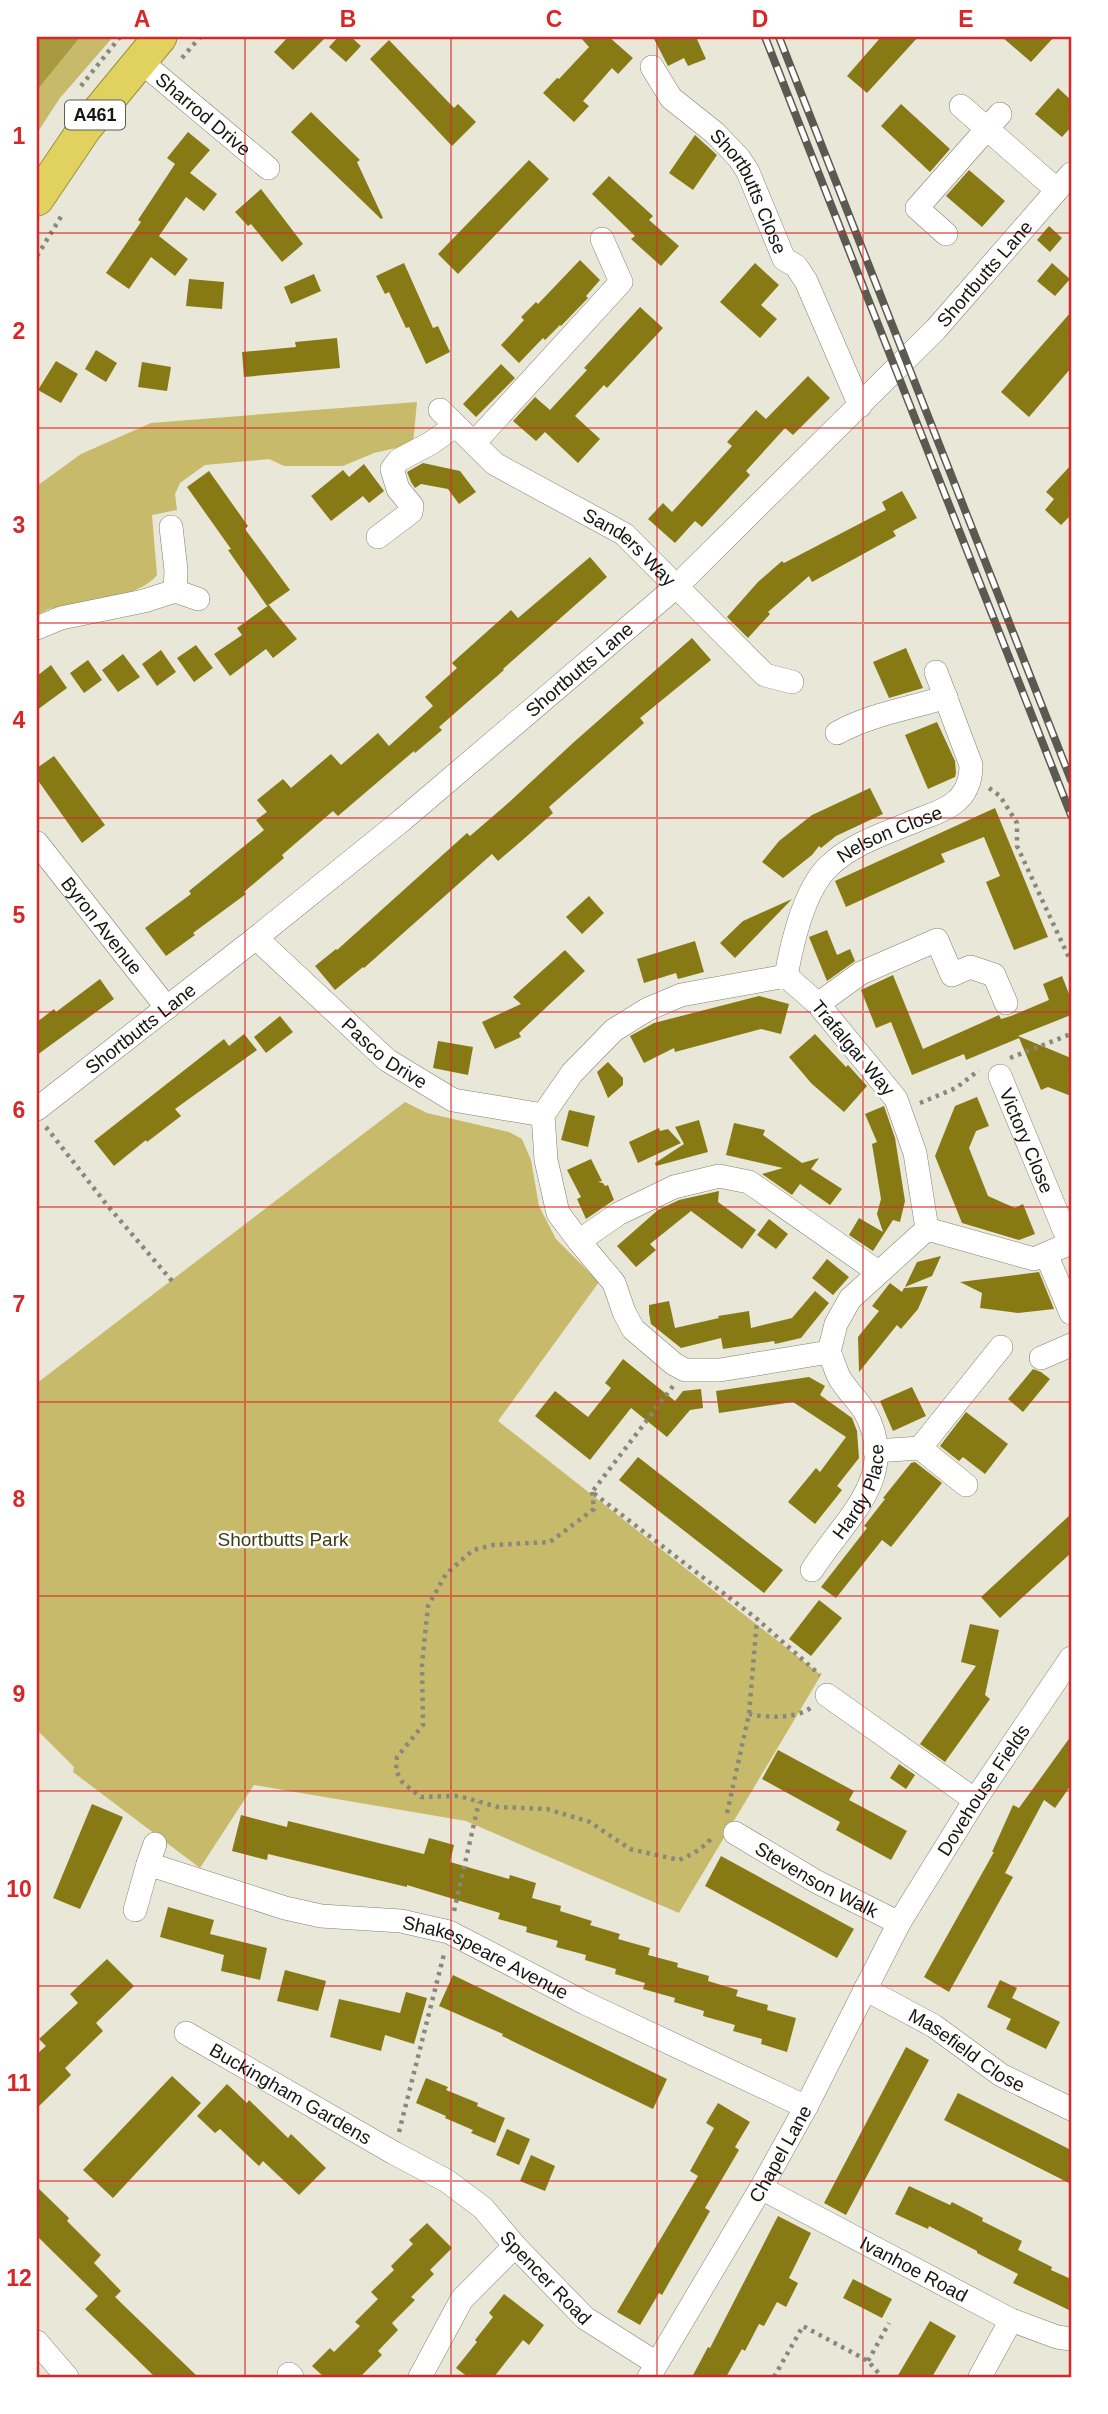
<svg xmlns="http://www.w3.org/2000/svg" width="1108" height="2414" font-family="Arial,sans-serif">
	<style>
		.green { fill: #c7bb6b }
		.water { fill: #a79a3e }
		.building { fill: #877a15 }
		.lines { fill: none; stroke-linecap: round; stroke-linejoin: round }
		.minor-casing { stroke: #828072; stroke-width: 24 }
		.highway-casing { stroke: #9a9043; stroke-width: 35 }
		.path { stroke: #8a887d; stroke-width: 4.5; stroke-dasharray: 3.5 5; stroke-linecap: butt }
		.minor { stroke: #fff; stroke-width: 23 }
		.highway { stroke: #e1d15e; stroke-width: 33 }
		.rail-casing { stroke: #5b5a51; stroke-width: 8 }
		.rail { stroke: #fff; stroke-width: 5; stroke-dasharray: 16; stroke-linecap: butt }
		.grid { fill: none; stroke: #d62828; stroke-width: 2; stroke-opacity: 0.55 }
		.labels { text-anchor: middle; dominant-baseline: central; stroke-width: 5; stroke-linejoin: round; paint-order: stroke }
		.shield { fill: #fff; stroke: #5d5c58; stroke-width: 2 }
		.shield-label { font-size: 18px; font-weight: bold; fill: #171611 }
		.street-label { font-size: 19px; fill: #171611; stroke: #fff }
		.park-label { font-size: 19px; fill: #3f3a12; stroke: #fff }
		.neatline { fill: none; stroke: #d62828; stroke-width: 2.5 }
		.grid-label { font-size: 23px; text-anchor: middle; font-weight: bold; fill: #d62828 }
	</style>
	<rect width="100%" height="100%" fill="#e9e7d7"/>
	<!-- green -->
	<path class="green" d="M37 37H113L60 98 37 133Z
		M417 402 413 444 374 453 343 466H284L269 459 205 465 180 483 175 494 177 510 152 515 157 575C139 599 78 603 49 609L37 615V486L81 454 151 423Z
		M405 1102 427 1113 509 1132 522 1139 531 1160 539 1206 556 1239 599 1282 498 1421 821 1675 679 1913 466 1821 254 1785 200 1868 73 1772 74 1767 37 1730V1383Z"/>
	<!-- water -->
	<path class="water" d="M37 37H80L37 90Z"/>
	<!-- building -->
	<path class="building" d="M288 37H326L293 70 274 52Z
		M338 37H351L361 46 346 62 329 47Z
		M580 37H609L633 58 618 74 612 68 583 101 589 106 574 122 543 93 557 78 559 79 589 47Z
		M653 37H696L706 59 688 66 684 58 668 66Z
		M881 37H918L867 93 847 76Z
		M1002 37H1054L1031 62Z
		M389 40 454 108 458 104 476 122 452 146 370 59Z
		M1058 88 1071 100V127L1062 137 1035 114Z
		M901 104 950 149 930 172 881 126Z
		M311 112 360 160 357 162 383 218 381 219 291 132Z
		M188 132 210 150 190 173 217 194 204 211 186 197 159 236 188 259 175 276 151 257 129 289 106 273 141 222 138 220 175 164 167 158Z
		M695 135 717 155 693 190 669 173Z
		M529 160 549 179 458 274 438 254Z
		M969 170 1005 201 982 227 946 196Z
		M609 176 653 216 649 220 679 246 661 266 631 239 635 236 592 194Z
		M261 189 303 244 282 262 251 224 248 226 235 212Z
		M1049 226 1062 238 1050 252 1037 240Z
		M580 260 600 280 586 296 588 298 561 326 560 325 545 340 543 338 519 363 501 345 524 320 521 317 536 302 538 304Z
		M404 263 433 328 438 326 450 352 426 364 409 327 406 328 389 292 385 294 376 276Z
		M755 263 779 285 761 305 777 319 760 338 720 302Z
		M1052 263 1070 279 1055 296 1037 281Z
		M314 274 321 291 291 304 284 287Z
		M189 279 224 282 222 309 186 306Z
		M640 307 663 328 607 388 604 385 575 416 600 439 578 463 545 432 536 441 513 421 535 397 550 410 587 370 584 368Z
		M1071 312V368L1029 417 1001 392Z
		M337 338 340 368 244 377 242 352 296 347 295 342Z
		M96 350 117 363 106 382 85 369Z
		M56 361 78 374 61 403 38 390Z
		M142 362 171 367 167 391 138 387Z
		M501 364 515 378 476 417 463 404Z
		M808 376 830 398 793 435 785 428 746 471 750 475 702 527 695 521 675 543 648 519 663 503 672 512 732 446 727 442 756 410 766 419Z
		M423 463 460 471 476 492 459 504 448 489 421 484 415 488 411 482 407 472Z
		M364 464 384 491 369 503 363 496 331 521 311 496 343 470 349 477Z
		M1071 465V515L1061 525 1045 510 1054 499 1046 492Z
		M209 471 248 526 245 529 290 590 267 606 228 550 231 549 187 487Z
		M902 491 917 518 893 531 896 536 812 582 809 576 768 612 770 614 748 638 727 617 758 582 782 561 784 563 886 510 882 502Z
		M590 557 607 577 503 669 504 670 439 727 442 730 415 753 414 751 338 816 333 811 282 855 284 858 244 892 246 894 193 933 195 935 166 956 145 928 191 894 189 891 264 830 256 820 267 812 257 800 283 779 291 788 331 754 341 765 378 733 389 746 433 706 425 697 457 668 452 663 511 610 518 618Z
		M269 605 297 639 273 658 266 649 230 676 214 654 242 635 237 628Z
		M692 638 711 660 640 718 644 723 549 807 553 813 526 837 498 861 492 854 364 968 363 967 335 990 315 966 336 949 337 950 467 833 470 836 506 805 574 742Z
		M196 645 213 668 194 682 177 658Z
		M906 648 923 688 889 698 873 662Z
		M161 650 176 672 157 686 142 664Z
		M123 654 140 677 118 692 102 670Z
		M88 660 102 680 84 693 70 673Z
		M51 665 67 688 37 710V676Z
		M937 722 955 761 956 773 955 777 928 789 905 735Z
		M54 756 105 825 82 843 37 779V768Z
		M870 788 883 814 836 836 821 848 819 846 812 855 783 878 762 862 779 841 812 815Z
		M995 808 1048 937 1014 950 986 882 1000 876 984 837 941 854 945 862 846 907 835 881Z
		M589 896 604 913 582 934 566 917Z
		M792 899 735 958 720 943 743 921Z
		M827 930 837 955 850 949 855 961 827 981 809 937Z
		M695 941 704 972 678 979 676 973 644 983 637 959Z
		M565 950 585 971 519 1033 521 1037 495 1049 482 1022 521 1004 513 997Z
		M893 975 923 1049 999 1015 1001 1019 1011 1016 1049 1000 1043 984 1062 976 1071 999V1015L1018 1036 1071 1058V1096L1048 1087 1041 1090 1019 1038 966 1060 964 1054 912 1075 891 1022 876 1028 861 990Z
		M100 979 114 999 37 1055V1022L54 1009 56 1012Z
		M759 996 789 1004 781 1034 761 1029 675 1052 674 1048 644 1063 630 1036 654 1023Z
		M280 1016 293 1032 266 1053 254 1037Z
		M244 1034 257 1050 175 1109 181 1116 147 1142 146 1140 114 1166 94 1141 224 1039 229 1046Z
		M815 1034 846 1067 848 1065 867 1086 844 1112 811 1083 789 1057Z
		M438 1041 473 1047 468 1075 433 1068Z
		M608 1062 623 1078V1085L608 1098 597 1072Z
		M977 1097 989 1126 976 1131 969 1148 988 1196 1015 1208 1023 1204 1035 1234 1019 1240 962 1223 935 1156 955 1106Z
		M884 1106 895 1138 905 1201 900 1222 893 1220 873 1251 849 1235 859 1218 883 1232 877 1214 881 1199 872 1144 877 1142 865 1114Z
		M569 1110 595 1116 588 1147 561 1140Z
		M699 1120 708 1152 656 1166 655 1163 684 1144 675 1127Z
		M734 1123 765 1130 763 1135 802 1163 819 1158 811 1169 842 1189 830 1205 800 1184 792 1195 762 1174 783 1168 726 1155Z
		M659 1128 660 1131 668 1129 681 1143 638 1163 629 1142Z
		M591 1159 602 1181 598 1182 603 1183 605 1186 608 1185 614 1200 586 1219 577 1199 581 1197 567 1170Z
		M719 1191 718 1202 756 1230 742 1249 691 1211 650 1244 656 1250 636 1267 617 1246 658 1210 679 1200Z
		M769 1219 788 1234 776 1249 757 1235Z
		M941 1256 932 1276 905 1287 917 1262Z
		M827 1259 849 1277 833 1295 812 1278Z
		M1039 1272 1054 1309 1018 1313 980 1308 982 1293 960 1282Z
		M890 1283 902 1292 904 1288 928 1286 918 1309 901 1329 897 1325 859 1372 858 1337 879 1311 872 1306Z
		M815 1291 829 1303 801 1338 775 1344 774 1341 723 1349 721 1338 681 1348 651 1324 649 1313V1305L669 1301 675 1328 719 1318 718 1316 749 1311 751 1328 792 1318Z
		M623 1359 675 1401 683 1391 701 1389 703 1408 690 1410 667 1437 631 1408 590 1460 535 1416 555 1391 588 1417 611 1388 605 1383Z
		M1033 1369 1041 1372 1050 1379 1023 1412 1008 1399Z
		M809 1377 825 1386 820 1395 852 1418 857 1431 859 1458 837 1486 842 1490 815 1524 788 1502 816 1468 820 1472 846 1437 793 1402 719 1413 716 1391Z
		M912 1387 926 1416 893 1431 880 1401Z
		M966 1412 1008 1444 985 1474 963 1457 959 1461 940 1446Z
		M638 1457 783 1570 764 1593 619 1480Z
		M915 1462 942 1483 891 1547 882 1540 836 1598 821 1587 867 1528 864 1526 885 1499 883 1498 911 1463Z
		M1071 1514V1553L1000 1618 981 1597Z
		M819 1600 842 1618 811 1656 789 1639Z
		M970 1624 999 1630 985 1695 990 1699 945 1762 920 1744 976 1666 961 1662Z
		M1071 1736V1785L1055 1808 1044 1800 1005 1873 1013 1877 949 1992 924 1977 994 1852H992L1013 1805 1019 1808Z
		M778 1750 854 1791 849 1800 907 1831 891 1860 836 1830 840 1822 762 1779Z
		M899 1764 915 1775 906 1789 890 1778Z
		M92 1804 123 1817 80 1909 53 1898Z
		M241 1815 287 1827 288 1821 424 1854 429 1838 454 1845 450 1862 509 1879 510 1875 536 1883 532 1898 561 1906 560 1911 592 1921 590 1925 620 1934 618 1939 650 1948 648 1955 678 1963 677 1967 709 1976 708 1981 738 1990 736 1996 768 2005 767 2010 796 2018 787 2052 761 2044 762 2039 733 2031 735 2025 703 2016 704 2011 674 2002 675 1998 643 1989 645 1983 615 1974 616 1969 585 1960 586 1955 556 1947 558 1941 526 1932 527 1927 498 1919 500 1913 407 1885V1887L268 1854 267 1860 232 1851Z
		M721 1856 854 1929 837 1958 705 1886Z
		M168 1907 214 1920 210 1934 267 1948 260 1980 221 1971 224 1955 160 1937Z
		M107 1959 134 1986 96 2023 103 2031 65 2068 71 2075 37 2108V2054L46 2046 39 2039 78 2003 70 1994Z
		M285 1970 326 1981 318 2011 277 2001Z
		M453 1975 667 2079 653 2109 502 2036 503 2034 439 2006Z
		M1000 1980 1017 1988 1012 1998 1060 2022 1046 2049 1006 2029 1011 2019 987 2007Z
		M406 1992 427 1998 414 2044 385 2035 381 2051 330 2037 339 1999 400 2013Z
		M906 2047 929 2060 846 2215 824 2203Z
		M172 2076 201 2103 113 2198 83 2170Z
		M426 2078 448 2087 446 2090 478 2103 477 2106 505 2118 495 2143 471 2133 473 2130 445 2118 446 2116 416 2103Z
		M227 2084 247 2103 249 2100 288 2138 291 2134 326 2168 299 2195 263 2161 259 2166 220 2129 215 2133 197 2116Z
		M958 2093 1071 2150V2184L944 2120Z
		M718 2103 750 2122 735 2147 739 2150 705 2208 710 2211 662 2295 659 2293 640 2325 617 2312 698 2176 690 2171 714 2128 706 2123Z
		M507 2129 530 2139 519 2165 496 2155Z
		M531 2155 555 2166 545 2191 520 2181Z
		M909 2186 950 2205 952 2202 983 2218 982 2221 1022 2241 1018 2250 1052 2267 1051 2270 1071 2279V2311L1013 2283 1018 2274 977 2253V2251L929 2226 928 2229 895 2214Z
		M37 2187 69 2218 67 2221 101 2255 94 2263 121 2291 115 2297 198 2377H155L85 2309 98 2296 37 2236Z
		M778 2216 811 2233 789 2278 798 2283 786 2307 777 2302 764 2326 759 2324 745 2351 742 2349 726 2377H692L708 2347 710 2348Z
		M427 2223 452 2248 430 2270 434 2274 411 2297 415 2300 392 2323 398 2330 378 2351 382 2355 360 2377H324L312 2366 330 2348 334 2352 360 2326 355 2322 378 2299 371 2292 394 2270 391 2266 413 2244 409 2240Z
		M853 2279 892 2299 882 2318 843 2298Z
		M504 2294 544 2325 529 2345 523 2340 494 2377H468L456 2368 477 2342 475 2340 493 2317 489 2313Z
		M930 2321 956 2336 932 2377H897Z"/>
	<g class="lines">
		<!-- minor casing -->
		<g class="minor-casing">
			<g id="minor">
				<path id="s1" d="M139 60 268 168"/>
				<path id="s2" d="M652 67 671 98 715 133 739 158 748 172 784 259 796 266 806 281 860 406"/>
				<path d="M961 106 1057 190"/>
				<path d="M946 234 917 208 1000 114"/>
				<path id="s3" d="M440 410 495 464 624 534 765 675 792 682"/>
				<path d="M474 443 621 282 602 239"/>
				<path d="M171 527 176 570 175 591"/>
				<path d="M378 537 411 512 412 506 398 489 392 469 399 460 431 443 455 426"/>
				<path d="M37 628 61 618 144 601 175 591 198 599"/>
				<path d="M837 733C871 714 909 709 946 697"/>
				<path id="s4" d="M37 843 167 1008"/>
				<path id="s5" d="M256 938 387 1060 453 1100 543 1115"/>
				<path d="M786 976 818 1004 896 1099 915 1153 927 1229 850 1299 836 1324 829 1352 720 1370H685L674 1364 633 1329 624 1312 614 1283 579 1241 558 1213 546 1160 543 1115 572 1073 614 1030 648 1009 681 995Z"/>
				<path id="s6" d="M786 976C792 943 804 889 829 866 853 843 889 832 920 819 931 815 944 811 954 803 966 794 971 780 971 765L936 672"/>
				<path d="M818 1004 861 973 937 940 952 975 970 967 994 975 1006 1003"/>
				<path id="s7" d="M1000 1076 1070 1244"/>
				<path id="s8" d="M37 1109 256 938 401 821 677 586 936 329 1071 174"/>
				<path d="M927 1229 1034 1259 1071 1243"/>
				<path d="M579 1241 618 1214 674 1187 719 1176 749 1182 878 1272"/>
				<path d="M1046 1254 1071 1313"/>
				<path d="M1041 1358 1071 1345"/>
				<path d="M875 1451 920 1448"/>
				<path d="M966 1485 920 1448 1001 1347"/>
				<path id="s9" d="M812 1570C843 1520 901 1478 865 1412 858 1400 846 1390 839 1377 835 1369 833 1360 829 1352"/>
				<path d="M827 1695 975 1800"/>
				<path id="s10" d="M735 1833 817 1882 899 1923"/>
				<path d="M148 1864 155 1844"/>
				<path id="s11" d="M135 1910 148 1864 285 1908 321 1916 401 1921 449 1932 585 2003 806 2107"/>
				<path id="s12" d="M865 1989 934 2026 1001 2075 1071 2109"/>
				<path id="s13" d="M186 2033 394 2153 447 2181 483 2208 515 2246 585 2318 656 2363"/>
				<path id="s14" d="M761 2188 1011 2320 1057 2337 1071 2339"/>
				<path d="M37 2342 67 2377"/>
				<path d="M289 2374 292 2377"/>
				<path d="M420 2377 462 2299 515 2246"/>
				<path id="s15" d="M649 2377 761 2188 806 2107 899 1923 975 1800 1071 1658"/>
				<path d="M980 2377 1011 2320"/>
			</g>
		</g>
		<!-- highway casing -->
		<g class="highway-casing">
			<path id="highway" d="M37 199 85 128 160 37"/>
		</g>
		<!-- path -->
		<path class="path" d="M182 58 200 37
			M81 86 120 37
			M37 256 62 215
			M989 788 1000 796 1017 823V846L1071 962
			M1010 1058 1071 1034
			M920 1103 956 1088 979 1070
			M46 1127 107 1205 172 1281
			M673 1386 592 1492 757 1619 820 1675
			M592 1492 594 1509 550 1542 493 1545 473 1550 446 1574 428 1606 422 1664 423 1725 397 1757 396 1771 403 1783 421 1797 459 1796 498 1807 547 1809 590 1822 630 1849 679 1860 694 1853 708 1843 712 1836
			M749 1714C768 1718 796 1719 812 1707
			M727 1813 749 1714 757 1619
			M454 1911 479 1802
			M399 2132 444 1954
			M868 2361 889 2323
			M774 2377 803 2326 868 2361 882 2377"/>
		<!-- minor -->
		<use href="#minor" class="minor"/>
		<!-- highway -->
		<use href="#highway" class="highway"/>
		<!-- rail casing -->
		<g class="rail-casing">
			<path id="rail" d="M765 37 1071 815
				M779 37 1071 780"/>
		</g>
		<!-- rail -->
		<use href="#rail" class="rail"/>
	</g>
	<!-- grid -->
	<path class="grid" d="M245 37V2377M451 37V2377M657 37V2377M863 37V2377M37 233H1071M37 428H1071M37 623H1071M37 818H1071M37 1012H1071M37 1207H1071M37 1402H1071M37 1596H1071M37 1791H1071M37 1986H1071M37 2181H1071"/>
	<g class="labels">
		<!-- shield labels -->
		<rect class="shield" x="65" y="100.5" width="60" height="29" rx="5"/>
		<g class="shield-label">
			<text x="95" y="115">A461</text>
		</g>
		<!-- street labels -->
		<g class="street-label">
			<text stroke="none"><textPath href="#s1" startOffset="84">Sharrod Drive</textPath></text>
			<text stroke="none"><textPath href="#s2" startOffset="161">Shortbutts Close</textPath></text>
			<text stroke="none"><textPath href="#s8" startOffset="1265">Shortbutts Lane</textPath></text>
			<text stroke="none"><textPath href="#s3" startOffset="236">Sanders Way</textPath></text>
			<text stroke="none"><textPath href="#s8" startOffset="698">Shortbutts Lane</textPath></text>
			<text stroke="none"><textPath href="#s6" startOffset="189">Nelson Close</textPath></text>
			<text stroke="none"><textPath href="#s4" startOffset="105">Byron Avenue</textPath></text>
			<text stroke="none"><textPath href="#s8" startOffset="131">Shortbutts Lane</textPath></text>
			<text transform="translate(853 1048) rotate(50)">Trafalgar Way</text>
			<text stroke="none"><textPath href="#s5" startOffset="173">Pasco Drive</textPath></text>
			<text stroke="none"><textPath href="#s7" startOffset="70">Victory Close</textPath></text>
			<text stroke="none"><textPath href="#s9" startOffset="93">Hardy Place</textPath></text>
			<text stroke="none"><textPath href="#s15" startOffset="676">Dovehouse Fields</textPath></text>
			<text stroke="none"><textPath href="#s10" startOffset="94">Stevenson Walk</textPath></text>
			<text stroke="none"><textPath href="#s11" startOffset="401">Shakespeare Avenue</textPath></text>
			<text stroke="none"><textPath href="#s12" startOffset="119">Masefield Close</textPath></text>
			<text stroke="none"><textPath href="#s13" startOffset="121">Buckingham Gardens</textPath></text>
			<text stroke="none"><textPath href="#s15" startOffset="259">Chapel Lane</textPath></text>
			<text stroke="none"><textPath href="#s14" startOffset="173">Ivanhoe Road</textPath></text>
			<text stroke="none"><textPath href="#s13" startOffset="439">Spencer Road</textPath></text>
		</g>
		<!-- park labels -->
		<g class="park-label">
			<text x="283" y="1539">Shortbutts Park</text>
		</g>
	</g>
	<!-- border -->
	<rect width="1108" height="2414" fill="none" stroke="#ffffff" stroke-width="77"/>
	<rect x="38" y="38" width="1032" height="2338" class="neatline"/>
	<g class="grid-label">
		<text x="142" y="27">A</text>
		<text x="348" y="27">B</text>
		<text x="554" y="27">C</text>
		<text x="760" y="27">D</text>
		<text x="966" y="27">E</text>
		<text x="19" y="144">1</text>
		<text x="19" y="339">2</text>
		<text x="19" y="533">3</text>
		<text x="19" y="728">4</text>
		<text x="19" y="923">5</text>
		<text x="19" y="1118">6</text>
		<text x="19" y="1312">7</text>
		<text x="19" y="1507">8</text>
		<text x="19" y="1702">9</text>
		<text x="19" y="1897">10</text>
		<text x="19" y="2091">11</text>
		<text x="19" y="2286">12</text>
	</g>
</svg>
